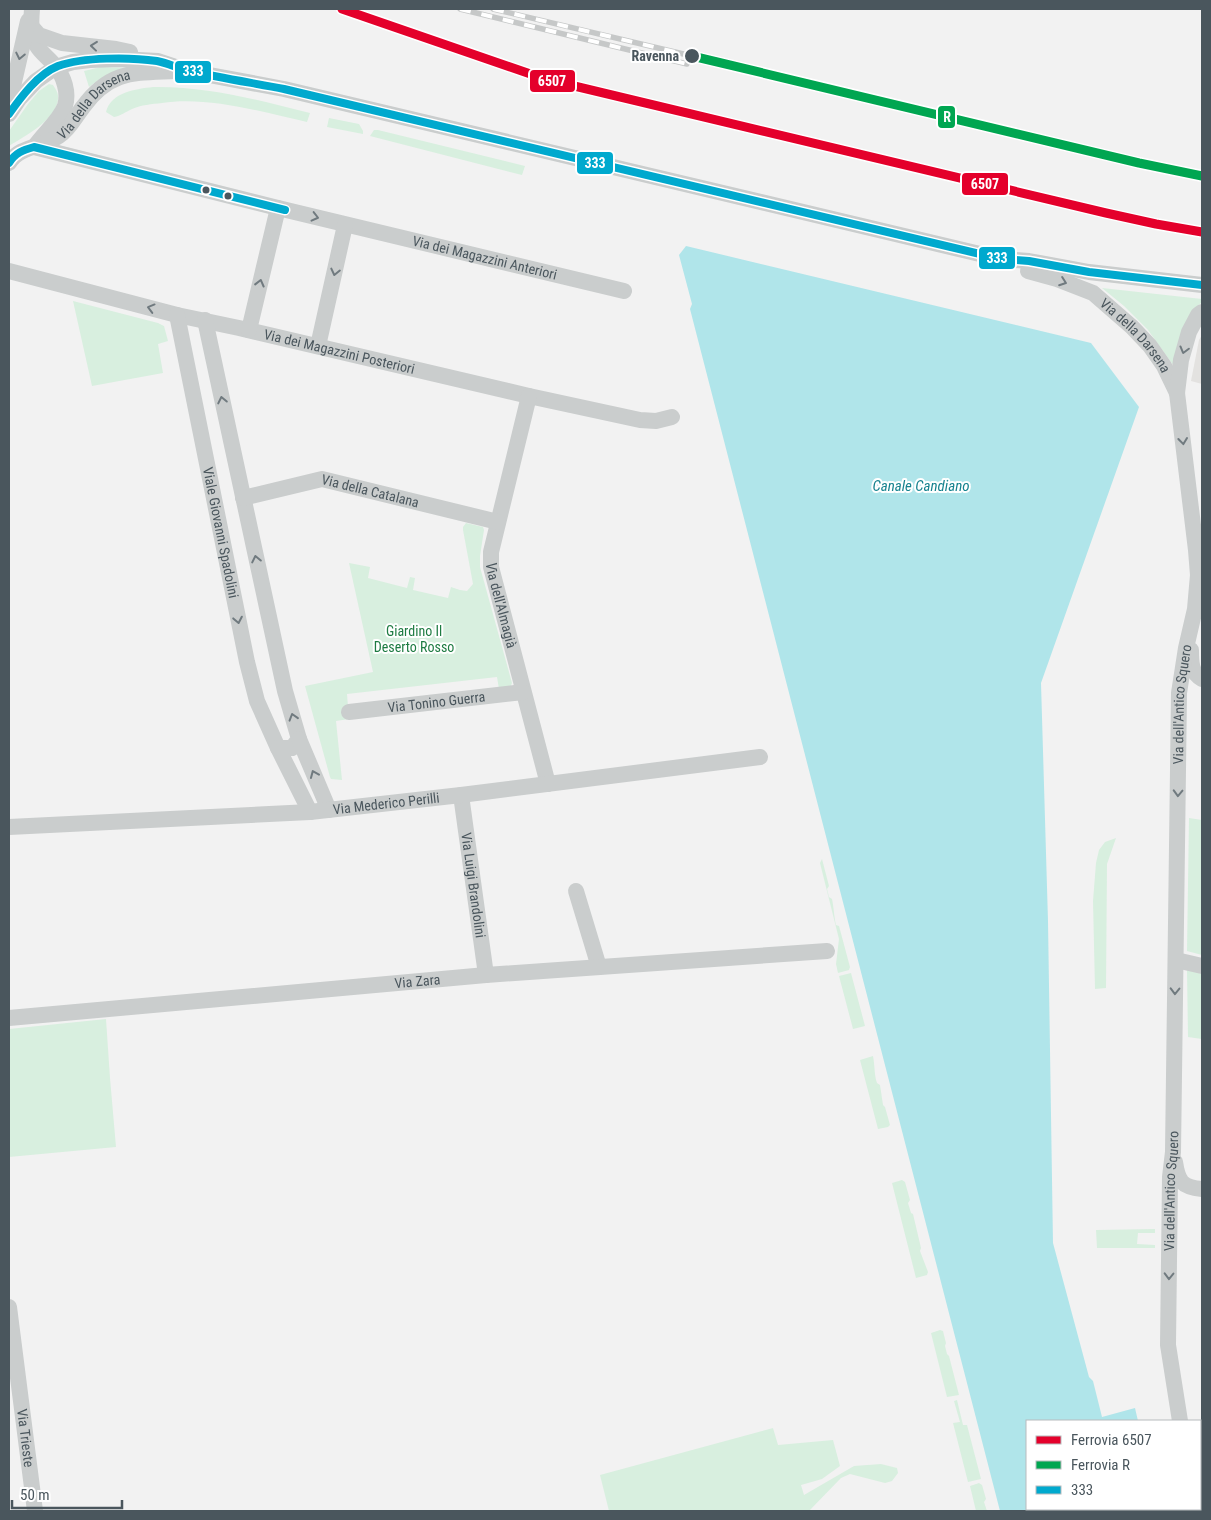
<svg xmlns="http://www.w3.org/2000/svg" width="1211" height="1520" font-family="'Roboto Condensed',sans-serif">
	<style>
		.commercial { fill: #e3e2e0 }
		.green { fill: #d8efdf }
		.water { fill: #b0e5ea }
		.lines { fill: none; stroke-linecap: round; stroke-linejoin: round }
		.minor { stroke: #cacdcd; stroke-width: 16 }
		.rail-casing { stroke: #c6c8c8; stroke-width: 5.5 }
		.rail { stroke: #fff; stroke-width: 4; stroke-dasharray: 11; stroke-linecap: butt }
		.bus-1-casing { stroke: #fff; stroke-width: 11 }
		.bus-1 { stroke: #00a9ce; stroke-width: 8 }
		.rail-1-casing { stroke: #fff; stroke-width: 12 }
		.rail-2-casing { stroke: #fff; stroke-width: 12 }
		.rail-1 { stroke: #e4002b; stroke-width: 9 }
		.rail-2 { stroke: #00a651; stroke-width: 9 }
		.oneway { stroke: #707a7f }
		.stop-dot { fill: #4a565d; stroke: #fff; stroke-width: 2 }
		.labels { text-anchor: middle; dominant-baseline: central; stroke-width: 4; stroke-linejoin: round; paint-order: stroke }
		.stop-label { font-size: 14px; font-weight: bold; fill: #4a565d; stroke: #fff; text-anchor: end }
		.street-label { font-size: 14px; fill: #4a565d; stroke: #fff }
		.park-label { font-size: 14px; fill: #1e7b42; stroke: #fff }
		.water-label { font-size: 15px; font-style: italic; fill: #15828e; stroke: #fff }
		.line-badge { stroke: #fff; stroke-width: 2 }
		.badge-label { font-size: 14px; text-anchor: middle; font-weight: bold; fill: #fff }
	</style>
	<rect width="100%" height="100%" fill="#f2f2f2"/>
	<!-- commercial -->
	<path class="commercial" d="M1202 335V384L1191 381 1199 340Z"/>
	<!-- green -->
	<path class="green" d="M101 67 131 68C115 73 102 76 89 87L84 71Z
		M49 84 53 85C55 88 58 92 58 96 60 118 25 136 9 146V131L28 104 39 91Z
		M153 87C207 86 258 100 310 113L307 122C263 112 207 96 162 103 152 104 141 105 132 109 125 112 121 116 114 117L106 112C111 92 136 89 153 87Z
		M329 118 359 124 363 131V134L327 127Z
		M374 130H378L525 166 522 175 370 136Z
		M1102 288 1202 299V302L1193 310 1176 369 1148 330 1124 306Z
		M73 301 158 323 164 326 168 341 158 344 163 373 92 386Z
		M466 523 483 527 484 530 480 556V567L512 683 510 688 499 689 497 677 347 694 349 719 336 721 342 780 331 779 330 777 305 686 373 672 349 563 370 567 368 578 407 588 410 577 415 578 413 590 448 598 451 587 460 590 467 591 473 584 463 530V527Z
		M1189 818 1202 820V955L1187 951Z
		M1116 838 1107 864 1106 988 1095 989 1093 901 1096 863 1099 850 1105 842Z
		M822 859 829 886 827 889 829 897 832 899C834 909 834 916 836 925L839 926 850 967 849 970 838 973 836 964 839 939 820 863Z
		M1187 970 1202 974V1039L1188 1037Z
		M851 973 865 1026 853 1029 839 976Z
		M106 1019 110 1078 116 1147 9 1157V1029Z
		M873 1056C875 1066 874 1074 877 1083L880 1085 883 1105 885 1107 890 1125 888 1127 878 1129 860 1060Z
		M902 1180 905 1182 910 1200 908 1203 911 1213 913 1214 921 1248 920 1251 928 1272 927 1275 916 1278 892 1183Z
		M1155 1229V1233H1138L1137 1244 1155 1245V1248H1097L1096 1230Z
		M940 1330 943 1331 946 1343 945 1346 947 1354 949 1356 959 1395 947 1397 931 1333Z
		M957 1400 963 1425H967L981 1479 968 1482 953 1423 960 1422 954 1401Z
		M773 1428 778 1445 833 1440 840 1466 822 1479 801 1485 804 1495 854 1466 881 1464 897 1468 898 1473 892 1481 885 1483 850 1474 841 1478 809 1511H609L600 1475Z
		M979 1483 982 1485 986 1499 984 1502 987 1511H976L970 1486Z"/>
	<!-- water -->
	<path class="water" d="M686 246 1091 343 1139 407 1041 683 1048 921 1053 1243 1089 1377 1093 1381 1102 1417 1135 1408 1138 1421H1027V1509H1157V1511H1000L690 309 692 304 679 255Z"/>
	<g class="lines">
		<!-- minor -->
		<g class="minor">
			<path d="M32 9C31 22 30 34 37 46 42 54 50 59 55 66 64 76 69 93 65 106 60 120 44 133 35 146"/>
			<path d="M31 26 39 35 62 43 116 49 130 52"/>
			<path d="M9 104 28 21"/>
			<path d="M9 114 19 99 36 81 56 67 73 62 90 60 119 59 158 61 188 71 284 89 1001 259 1029 261 1089 272 1202 285"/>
			<path id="s1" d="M34 147 278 208 624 291"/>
			<path id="s2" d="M9 163C19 146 43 147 59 136 69 130 76 116 83 107 110 70 134 73 175 71"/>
			<path id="s3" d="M9 271 177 315 239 328 529 396 640 420 656 421 672 417"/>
			<path id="s4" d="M1028 271 1057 279 1093 293 1132 327 1150 346 1164 366 1177 393"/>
			<path id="s5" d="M177 315 247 662 257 701 278 748 310 812"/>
			<path d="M205 320 285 691 299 739 292 748H278"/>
			<path d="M249 330 278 208"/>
			<path d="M318 346 345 225"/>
			<path id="s6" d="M529 396 491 552V567L548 784"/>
			<path id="s7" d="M243 498 322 479 498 522"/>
			<path d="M1191 650C1191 662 1191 673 1202 679"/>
			<path id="s8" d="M349 712 523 692"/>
			<path d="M299 739 329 810"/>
			<path id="s9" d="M461 795 486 975"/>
			<path id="s10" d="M9 827 310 812 461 795 760 757"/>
			<path d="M576 891 599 967"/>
			<path d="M1176 960 1202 966"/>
			<path id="s11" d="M9 1018 486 975 827 951"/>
			<path d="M1175 1162C1178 1182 1182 1187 1202 1189"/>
			<path id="s12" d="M9 1307 35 1511"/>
			<path id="s13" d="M1180 1421 1168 1345 1170 1177 1173 1152 1179 693 1186 648 1195 609 1198 575 1196 550 1177 393 1181 360 1189 332 1198 315 1202 312"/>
			<path d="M1199 1509 1200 1511"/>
		</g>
		<!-- rail casing -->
		<g class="rail-casing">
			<path id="rail" d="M460 9 687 64
				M493 9 692 56"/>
		</g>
		<!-- rail -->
		<use href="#rail" class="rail"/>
		<!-- bus-1 casing -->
		<g class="bus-1-casing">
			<path id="bus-1" d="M9 114C21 97 38 74 58 66 83 57 130 57 157 61 168 63 179 69 190 71 221 78 253 83 284 89L1001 259 1029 261 1089 272 1202 285
				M9 163C15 153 23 150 34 147L285 210"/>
		</g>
		<!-- bus-1 -->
		<use href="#bus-1" class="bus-1"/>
		<!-- rail-1 casing -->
		<g class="rail-1-casing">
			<path id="rail-1" d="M342 9 545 79 1106 213 1156 224 1202 232"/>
		</g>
		<!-- rail-2 casing -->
		<g class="rail-2-casing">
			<path id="rail-2" d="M692 56 1139 163 1202 176"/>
		</g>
		<!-- rail-1 -->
		<use href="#rail-1" class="rail-1"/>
		<!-- rail-2 -->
		<use href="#rail-2" class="rail-2"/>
	</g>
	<!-- one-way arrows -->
	<defs><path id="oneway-chevron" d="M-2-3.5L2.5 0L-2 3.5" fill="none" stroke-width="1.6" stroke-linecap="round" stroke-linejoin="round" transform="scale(1.25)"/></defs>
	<g class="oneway">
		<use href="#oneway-chevron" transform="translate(94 46) rotate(-174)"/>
		<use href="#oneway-chevron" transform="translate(20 56) rotate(102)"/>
		<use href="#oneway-chevron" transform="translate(315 217) rotate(14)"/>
		<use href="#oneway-chevron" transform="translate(335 272) rotate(103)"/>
		<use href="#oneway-chevron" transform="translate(1063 282) rotate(20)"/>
		<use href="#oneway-chevron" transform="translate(260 283) rotate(-76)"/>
		<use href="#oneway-chevron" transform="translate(151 308) rotate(-165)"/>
		<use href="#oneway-chevron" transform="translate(1184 350) rotate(105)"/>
		<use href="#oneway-chevron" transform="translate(222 400) rotate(-102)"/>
		<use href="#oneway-chevron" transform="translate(1183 441) rotate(83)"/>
		<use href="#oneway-chevron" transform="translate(256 559) rotate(-102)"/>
		<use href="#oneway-chevron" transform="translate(238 620) rotate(79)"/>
		<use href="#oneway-chevron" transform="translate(293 717) rotate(-107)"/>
		<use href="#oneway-chevron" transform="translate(314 774) rotate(-113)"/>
		<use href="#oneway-chevron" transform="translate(1178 793) rotate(92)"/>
		<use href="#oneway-chevron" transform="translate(1175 991) rotate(91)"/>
		<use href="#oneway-chevron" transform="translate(1169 1276) rotate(91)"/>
	</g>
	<!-- markers -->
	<g class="stop-dot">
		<circle cx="692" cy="56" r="8"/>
		<circle cx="206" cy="190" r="4.5"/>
		<circle cx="228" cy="196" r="4.5"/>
	</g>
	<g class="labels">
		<!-- stop labels -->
		<g class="stop-label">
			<text x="679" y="56">Ravenna</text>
		</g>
		<!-- street labels -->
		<g class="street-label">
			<text stroke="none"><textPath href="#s2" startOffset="106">Via della Darsena</textPath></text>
			<text stroke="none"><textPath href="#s1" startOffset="464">Via dei Magazzini Anteriori</textPath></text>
			<text stroke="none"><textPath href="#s4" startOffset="129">Via della Darsena</textPath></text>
			<text stroke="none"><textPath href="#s3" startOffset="340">Via dei Magazzini Posteriori</textPath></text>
			<text stroke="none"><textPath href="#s7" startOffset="131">Via della Catalana</textPath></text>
			<text stroke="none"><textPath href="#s5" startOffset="222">Viale Giovanni Spadolini</textPath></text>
			<text stroke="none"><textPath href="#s6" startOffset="215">Via dell'Almagià</textPath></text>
			<text stroke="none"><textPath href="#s8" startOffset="88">Via Tonino Guerra</textPath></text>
			<text stroke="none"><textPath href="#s13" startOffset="718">Via dell'Antico Squero</textPath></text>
			<text stroke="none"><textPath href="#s10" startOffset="378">Via Mederico Perilli</textPath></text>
			<text stroke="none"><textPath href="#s9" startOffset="91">Via Luigi Brandolini</textPath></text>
			<text stroke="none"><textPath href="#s11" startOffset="410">Via Zara</textPath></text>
			<text stroke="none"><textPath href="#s13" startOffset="231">Via dell'Antico Squero</textPath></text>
			<text stroke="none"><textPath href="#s12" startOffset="132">Via Trieste</textPath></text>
		</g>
		<!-- park labels -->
		<g class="park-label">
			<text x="414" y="631">Giardino Il<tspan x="414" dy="16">Deserto Rosso</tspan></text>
		</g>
		<!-- water labels -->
		<g class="water-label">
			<text x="921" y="486">Canale Candiano</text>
		</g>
	</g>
	<g class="line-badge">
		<rect x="174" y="60" width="38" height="24" rx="5" fill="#00a9ce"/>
		<rect x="529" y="69" width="47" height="24" rx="5" fill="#e4002b"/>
		<rect x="937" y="105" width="19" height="24" rx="5" fill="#00a651"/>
		<rect x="576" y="151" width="38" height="24" rx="5" fill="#00a9ce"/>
		<rect x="961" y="172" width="48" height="24" rx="5" fill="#e4002b"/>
		<rect x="978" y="246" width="38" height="24" rx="5" fill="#00a9ce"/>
	</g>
	<g class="badge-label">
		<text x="193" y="76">333</text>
		<text x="552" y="86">6507</text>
		<text x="947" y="122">R</text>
		<text x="595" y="168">333</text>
		<text x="985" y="189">6507</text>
		<text x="997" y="263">333</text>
	</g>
	<!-- border -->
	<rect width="1211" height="1520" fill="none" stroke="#4a565d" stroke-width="20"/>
	<!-- legend -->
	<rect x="1026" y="1420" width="175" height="90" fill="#ffffff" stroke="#b7bbbe"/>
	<rect x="1036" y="1436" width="25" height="8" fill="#e4002b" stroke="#b7bbbe"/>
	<text x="1071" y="1445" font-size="15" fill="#4a565d">Ferrovia 6507</text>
	<rect x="1036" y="1461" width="25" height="8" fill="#00a651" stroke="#b7bbbe"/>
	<text x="1071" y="1470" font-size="15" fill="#4a565d">Ferrovia R</text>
	<rect x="1036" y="1486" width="25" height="8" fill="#00a9ce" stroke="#b7bbbe"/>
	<text x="1071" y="1495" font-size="15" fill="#4a565d">333</text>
	<!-- scale -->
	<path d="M12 1500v8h110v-8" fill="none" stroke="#4a565d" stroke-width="2.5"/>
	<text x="20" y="1500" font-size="15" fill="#4a565d" stroke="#ffffff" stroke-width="4" paint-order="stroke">50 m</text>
</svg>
